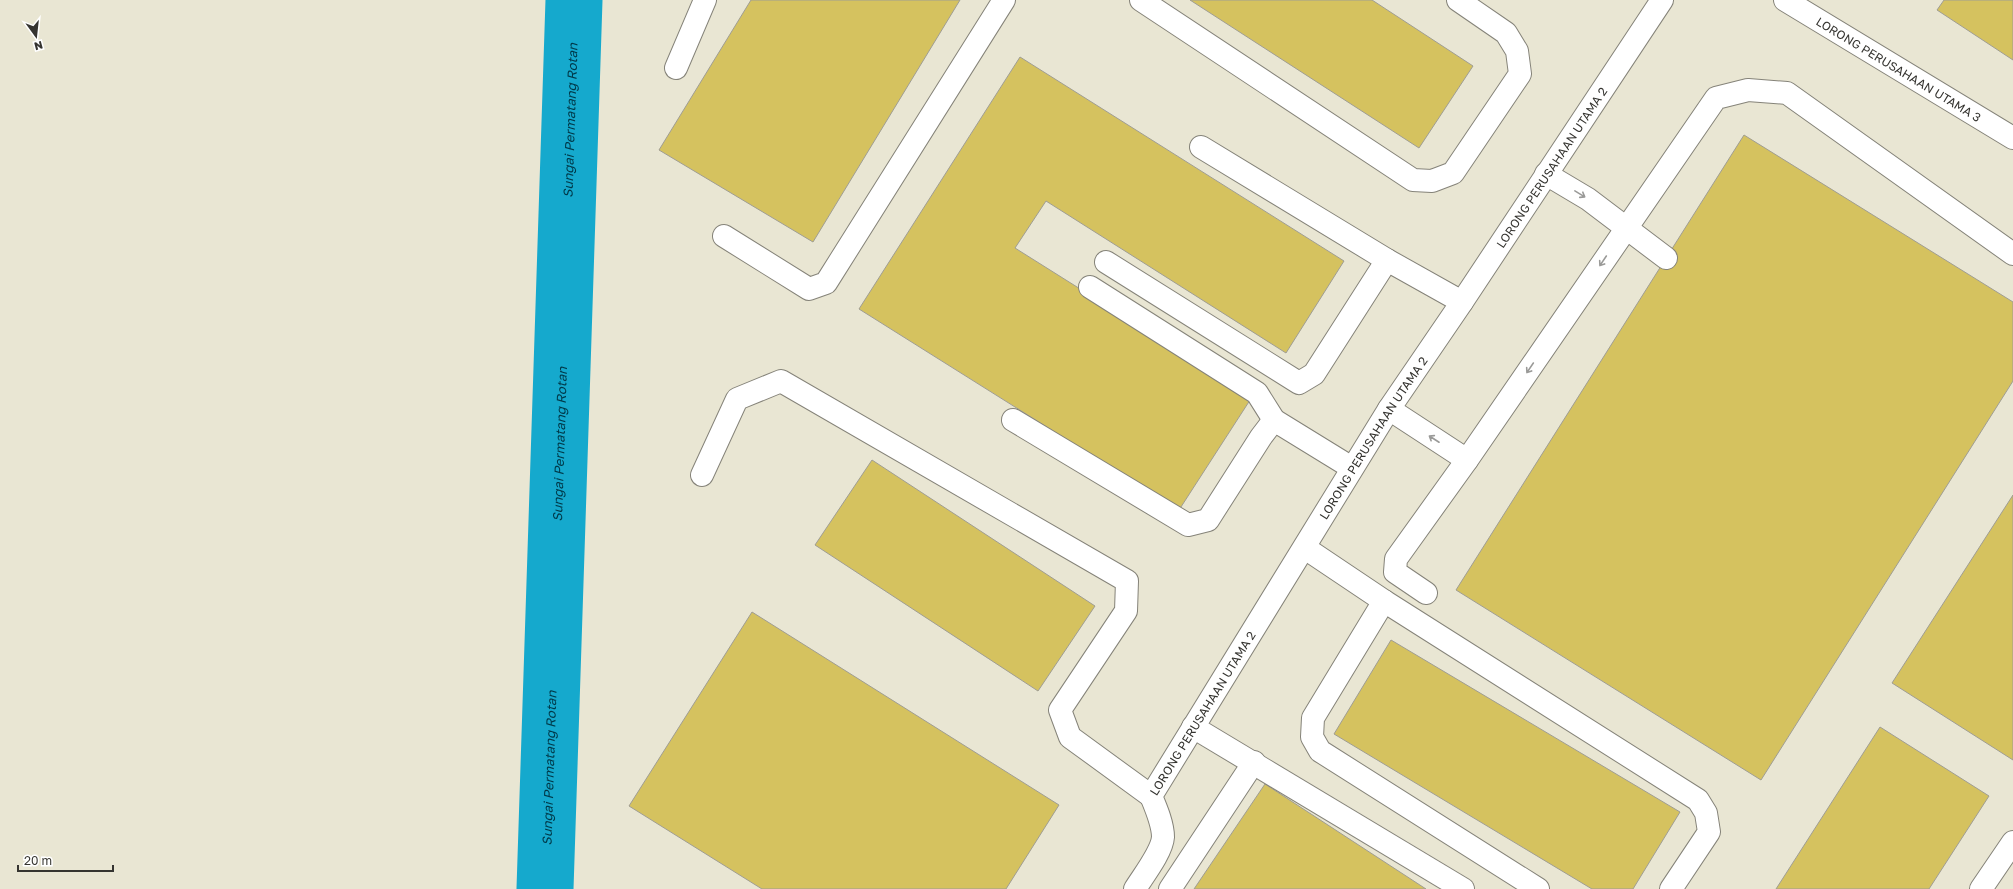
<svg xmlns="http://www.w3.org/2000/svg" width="2013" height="889" font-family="'Golos Text',sans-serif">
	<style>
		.built { fill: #e9e6d3 }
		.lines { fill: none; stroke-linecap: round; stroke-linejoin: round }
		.river { stroke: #15a9cd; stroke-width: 57 }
		.building { fill: #d5c25f; stroke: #9f9d93 }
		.minor-casing { stroke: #858379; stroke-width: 24 }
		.minor { stroke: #fff; stroke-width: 22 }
		.oneway { stroke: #9a9a98 }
		.labels { text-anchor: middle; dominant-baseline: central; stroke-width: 3; stroke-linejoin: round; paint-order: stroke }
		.street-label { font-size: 12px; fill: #353430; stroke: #fff }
		.water-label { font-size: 13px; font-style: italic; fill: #003949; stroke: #fff }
	</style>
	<rect width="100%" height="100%" fill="#f3f1e6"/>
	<!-- built -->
	<path class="built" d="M0 0H2013V889H0Z"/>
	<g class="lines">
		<!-- river -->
		<path class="river" id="s1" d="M545 889 574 0"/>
	</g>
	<!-- building -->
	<path class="building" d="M751 0H960L813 242 659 150Z
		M1190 0H1372L1473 66 1419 148Z
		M1944 0H2013V60L1937 10Z
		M1020 57 1344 261 1286 353 1046 201 1015 248 1252 397 1179 510 859 309Z
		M1744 135 2013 302V381L1761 780 1456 590Z
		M872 460 1095 606 1038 691 815 545Z
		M2013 495V760L1892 683Z
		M752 612 1059 805 1006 889H762L629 806Z
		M1391 640 1680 812 1633 889H1592L1334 734Z
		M1880 727 1989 796 1929 889H1776Z
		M1265 784 1426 889H1194Z"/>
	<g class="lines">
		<!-- minor casing -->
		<g class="minor-casing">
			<g id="minor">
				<path d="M1141 0 1413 180 1432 181 1453 173 1520 74 1517 51 1506 33 1458 0"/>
				<path id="s2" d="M1785 0 2013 138"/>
				<path d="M676 68 705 0"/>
				<path d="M1201 147 1387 260"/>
				<path d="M1546 174 1588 199 1666 258"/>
				<path d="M724 236 809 289 826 283 1004 0"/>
				<path d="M1106 262 1299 383 1314 374 1387 260 1462 302"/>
				<path d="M1090 287 1257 393 1274 420"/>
				<path d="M1389 409 1467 460"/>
				<path d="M1013 420 1188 525 1208 520 1261 437 1274 420 1352 468"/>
				<path d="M702 475 737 399 781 381 1127 581 1126 611 1060 710 1070 737 1151 796"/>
				<path d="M1305 548 1384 601 1698 800 1706 813 1709 832 1671 889"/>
				<path d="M1426 593 1395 572 1396 559 1467 460 1716 98 1748 90 1787 93 2013 254"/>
				<path d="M1384 601 1313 718 1312 737 1320 751 1538 889"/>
				<path d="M1193 727 1463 889"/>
				<path id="s3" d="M1135 889C1143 876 1162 852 1163 837 1163 824 1156 808 1151 796L1389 409 1462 302 1662 0"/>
				<path d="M1170 889 1254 762"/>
				<path d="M1981 889 2013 842"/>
			</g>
		</g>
		<!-- minor -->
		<use href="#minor" class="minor"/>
	</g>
	<!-- one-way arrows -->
	<defs><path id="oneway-shaft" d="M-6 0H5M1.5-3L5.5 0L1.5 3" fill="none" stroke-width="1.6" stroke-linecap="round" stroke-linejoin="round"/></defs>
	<g class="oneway">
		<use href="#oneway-shaft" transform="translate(1580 194) rotate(31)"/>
		<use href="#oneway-shaft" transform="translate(1603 261) rotate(124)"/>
		<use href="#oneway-shaft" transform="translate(1530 368) rotate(124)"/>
		<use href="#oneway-shaft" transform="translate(1434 439) rotate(-147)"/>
	</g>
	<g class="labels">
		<!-- street labels -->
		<g class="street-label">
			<text stroke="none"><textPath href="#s2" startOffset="133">LORONG PERUSAHAAN UTAMA 3</textPath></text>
			<text stroke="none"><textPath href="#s3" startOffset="848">LORONG PERUSAHAAN UTAMA 2</textPath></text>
			<text stroke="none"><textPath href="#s3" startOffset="524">LORONG PERUSAHAAN UTAMA 2</textPath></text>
			<text stroke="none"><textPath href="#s3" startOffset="200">LORONG PERUSAHAAN UTAMA 2</textPath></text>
		</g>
		<!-- water labels -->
		<g class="water-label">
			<text stroke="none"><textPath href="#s1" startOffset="769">Sungai Permatang Rotan</textPath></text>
			<text stroke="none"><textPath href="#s1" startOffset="445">Sungai Permatang Rotan</textPath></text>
			<text stroke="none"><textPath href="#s1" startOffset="121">Sungai Permatang Rotan</textPath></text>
		</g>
	</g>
	<!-- north arrow -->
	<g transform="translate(36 36) rotate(165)" stroke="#ffffff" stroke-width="3" paint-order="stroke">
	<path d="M0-3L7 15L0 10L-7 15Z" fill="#353430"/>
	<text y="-6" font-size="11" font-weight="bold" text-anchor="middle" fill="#353430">N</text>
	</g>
	<!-- scale -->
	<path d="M18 865v6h95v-6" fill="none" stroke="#353430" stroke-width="2"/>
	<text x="24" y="865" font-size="12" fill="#353430" stroke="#ffffff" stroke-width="3" paint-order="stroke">20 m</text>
</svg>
